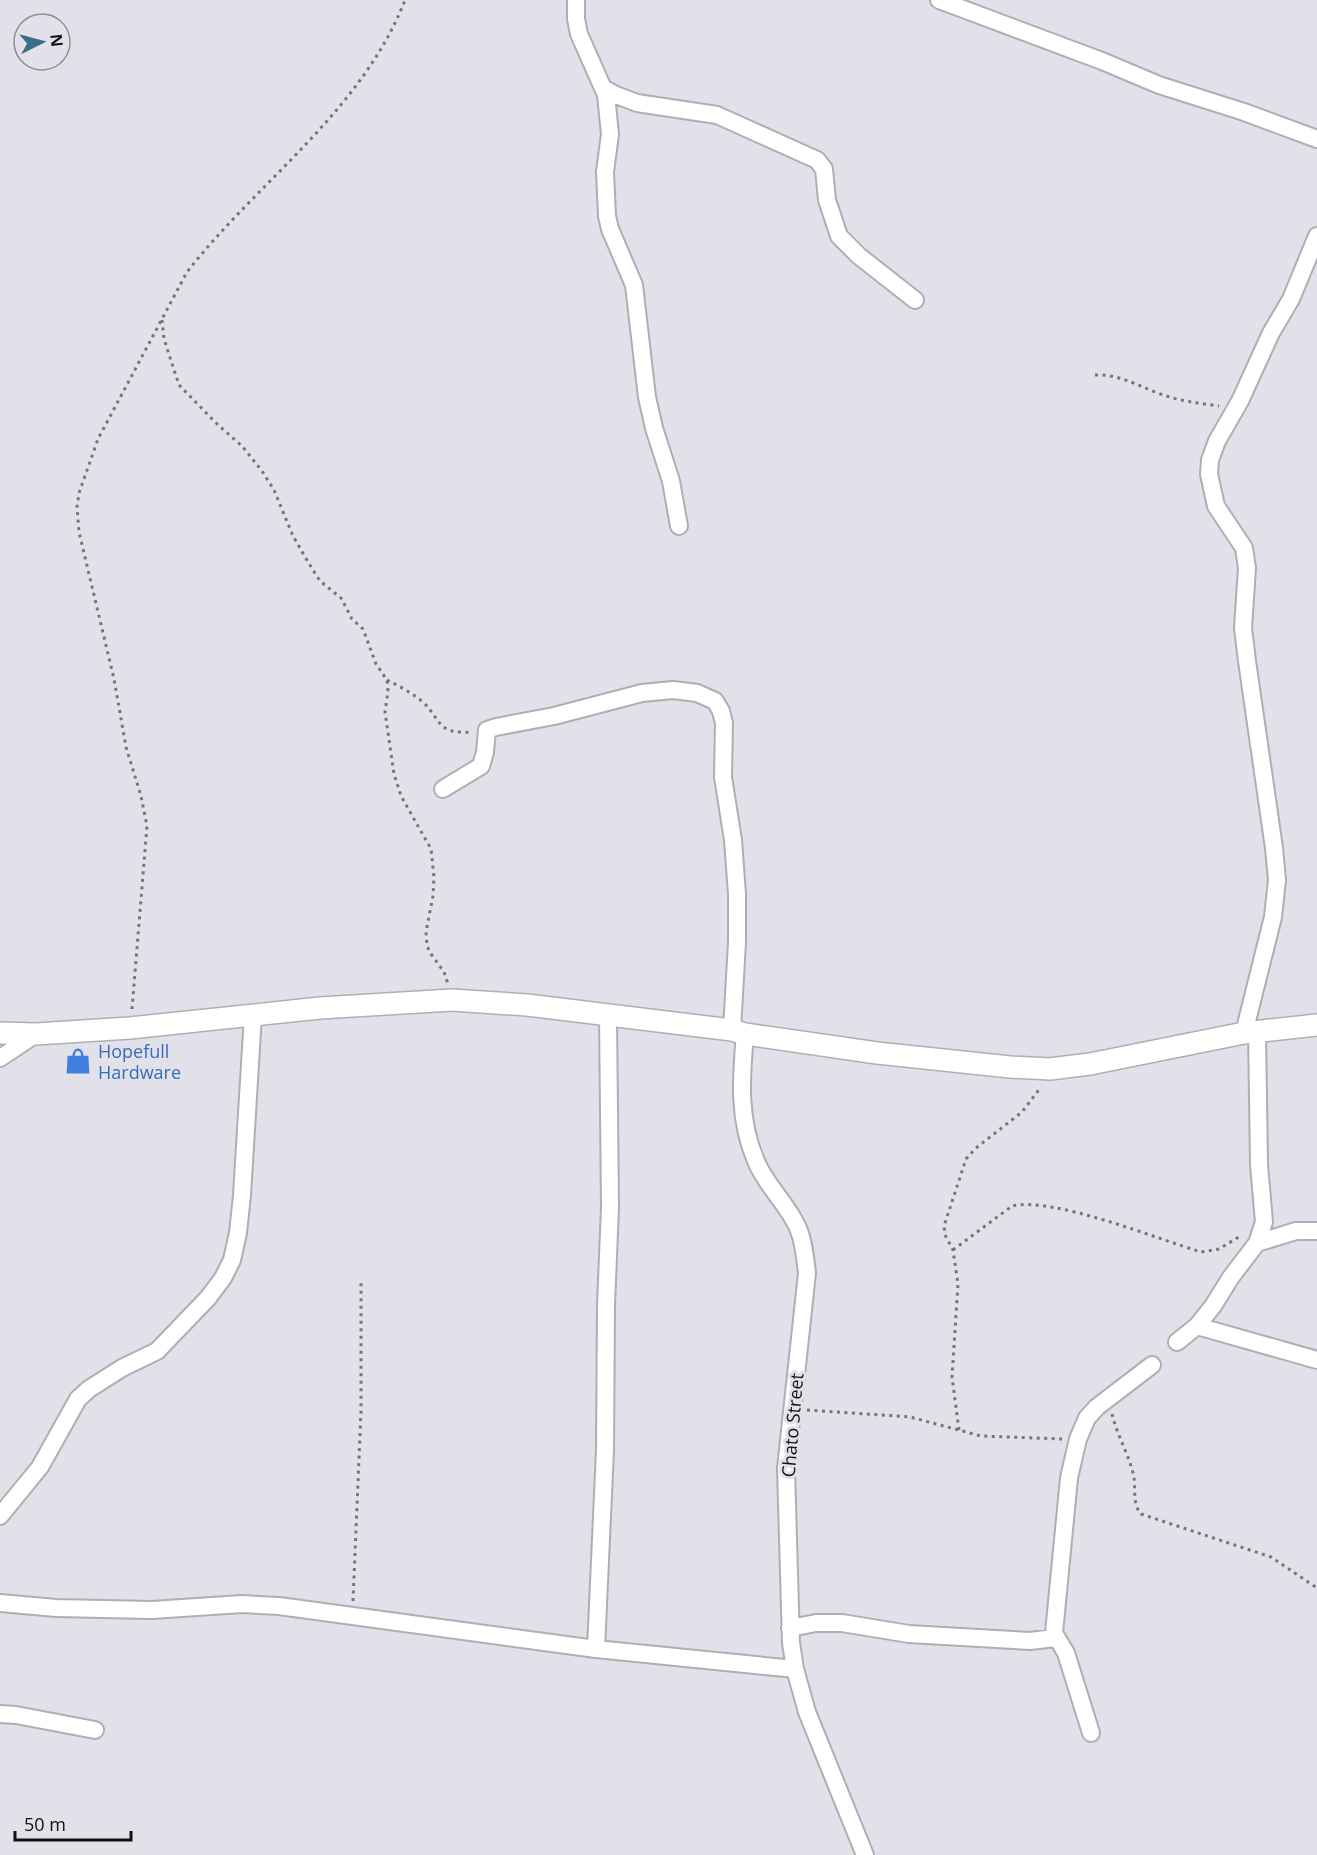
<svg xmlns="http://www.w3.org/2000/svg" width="1317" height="1855" font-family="'Open Sans',sans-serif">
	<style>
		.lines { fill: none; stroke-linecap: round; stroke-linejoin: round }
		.minor-casing { stroke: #afaeb5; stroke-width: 20 }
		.tertiary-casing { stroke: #afaeb5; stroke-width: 24 }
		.path { stroke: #757479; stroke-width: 3; stroke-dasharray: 3 4.5; stroke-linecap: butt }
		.minor { stroke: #fff; stroke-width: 16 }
		.tertiary { stroke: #fff; stroke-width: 21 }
		.labels { text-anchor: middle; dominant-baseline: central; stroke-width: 6; stroke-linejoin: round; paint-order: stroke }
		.shop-label { font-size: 18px; fill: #366cbe; stroke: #e2e0e8; text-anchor: start }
		.street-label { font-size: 18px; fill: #111013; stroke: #e2e0e8 }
	</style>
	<rect width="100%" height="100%" fill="#e2e0e8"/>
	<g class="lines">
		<!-- minor casing -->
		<g class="minor-casing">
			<path id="minor" d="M576 0V19L579 34 606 95 610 134 605 172 607 216 610 229 634 285 647 397 654 428 671 481 679 526
				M939 0 1102 61 1159 85 1244 112 1317 139
				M603 88 616 95 637 103 717 115 817 160 824 169 827 200 839 236 859 256 915 300
				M443 789 481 766 485 752 487 730 496 727 554 716 642 693 673 690 697 693 715 701 721 711 724 723 723 777 733 840 737 894V942L732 1030
				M1244 1033 1273 917 1277 880 1274 848 1247 661 1243 628 1247 568 1244 548 1216 506 1209 474 1210 460 1217 441 1240 401 1271 333 1291 299 1317 236
				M745 1034C741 1078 738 1120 756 1161 766 1186 787 1203 798 1228 804 1242 805 1257 807 1273L786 1468 791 1643 795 1669 807 1712 865 1855
				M0 1058 36 1034
				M1257 1243 1296 1231H1317
				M1197 1326 1317 1360
				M1177 1342 1197 1326 1213 1306 1231 1277 1257 1243 1264 1222 1259 1165 1257 1031
				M0 1516 40 1467 78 1399 89 1389 122 1368 157 1351 208 1298 223 1278 232 1260 238 1233 242 1195 253 1015
				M0 1603 56 1608 152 1610 242 1604 279 1606 596 1649 795 1669
				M790 1628 816 1623H842L909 1634 1030 1641 1055 1638
				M596 1649 605 1450 606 1305 610 1207 608 1015
				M0 1714 16 1715 95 1730
				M1091 1733 1066 1653 1054 1633 1069 1478 1078 1439 1087 1418 1097 1407 1152 1365"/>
		</g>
		<!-- tertiary casing -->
		<g class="tertiary-casing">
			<path id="tertiary" d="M0 1033 36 1034 130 1028 320 1008 452 1000 527 1005 732 1030 745 1034 877 1053 1010 1067 1050 1069 1090 1064 1244 1033 1317 1025"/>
		</g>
		<!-- path -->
		<path class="path" d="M162 320 164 339 179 385 216 423 242 446 262 471 274 490 293 536 308 562 320 581 341 598 352 619 363 629 376 664 387 680 388 691 385 712 394 774 401 796 431 849 434 877 433 896 426 932 427 946 431 954 444 972 448 984
			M1095 375C1119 374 1136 385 1158 393 1178 401 1198 403 1219 406
			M387 680C399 686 412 693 423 702 442 721 437 734 471 732
			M132 1009 147 826 141 796 126 747 114 679 79 532 77 507 79 493 98 439 187 272C258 181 362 111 405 0
			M953 1250 1012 1206C1051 1196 1158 1239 1201 1252L1219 1249 1242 1235
			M807 1410 910 1417 981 1436 1062 1439
			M1112 1414C1117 1435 1128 1453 1133 1473 1137 1487 1131 1502 1141 1514L1271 1557 1317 1588
			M959 1430 952 1377 958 1284 953 1250 945 1235 944 1226 966 1159 976 1148 1022 1112 1041 1087
			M353 1601 361 1411V1279"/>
		<!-- minor -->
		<use href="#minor" class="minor"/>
		<!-- tertiary -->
		<use href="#tertiary" class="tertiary"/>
	</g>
	<!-- icons -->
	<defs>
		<g id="shop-bare" transform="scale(2.07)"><path d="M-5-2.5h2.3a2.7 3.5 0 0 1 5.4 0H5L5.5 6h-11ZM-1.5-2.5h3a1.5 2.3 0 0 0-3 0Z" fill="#3f7fe0" stroke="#e2e0e8" stroke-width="2.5" paint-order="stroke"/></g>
	</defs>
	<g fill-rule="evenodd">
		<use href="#shop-bare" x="78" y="1061"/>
	</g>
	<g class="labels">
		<!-- shop labels -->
		<g class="shop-label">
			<text x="98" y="1051">Hopefull<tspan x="98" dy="21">Hardware</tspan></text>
		</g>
		<!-- street labels -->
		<g class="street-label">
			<text transform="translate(792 1425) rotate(-85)">Chato Street</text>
		</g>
	</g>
	<!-- north arrow -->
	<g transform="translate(42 42) rotate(84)"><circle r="28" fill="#e2e0e8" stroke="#8e8d93" stroke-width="1.5"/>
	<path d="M0-4.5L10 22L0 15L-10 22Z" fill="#386e89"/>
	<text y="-9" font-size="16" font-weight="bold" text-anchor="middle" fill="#111013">N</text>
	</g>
	<!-- scale -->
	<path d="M15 1831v9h116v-9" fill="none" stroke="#111013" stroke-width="3"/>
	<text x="24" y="1831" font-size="18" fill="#111013" stroke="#e2e0e8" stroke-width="4.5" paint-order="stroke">50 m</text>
</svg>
